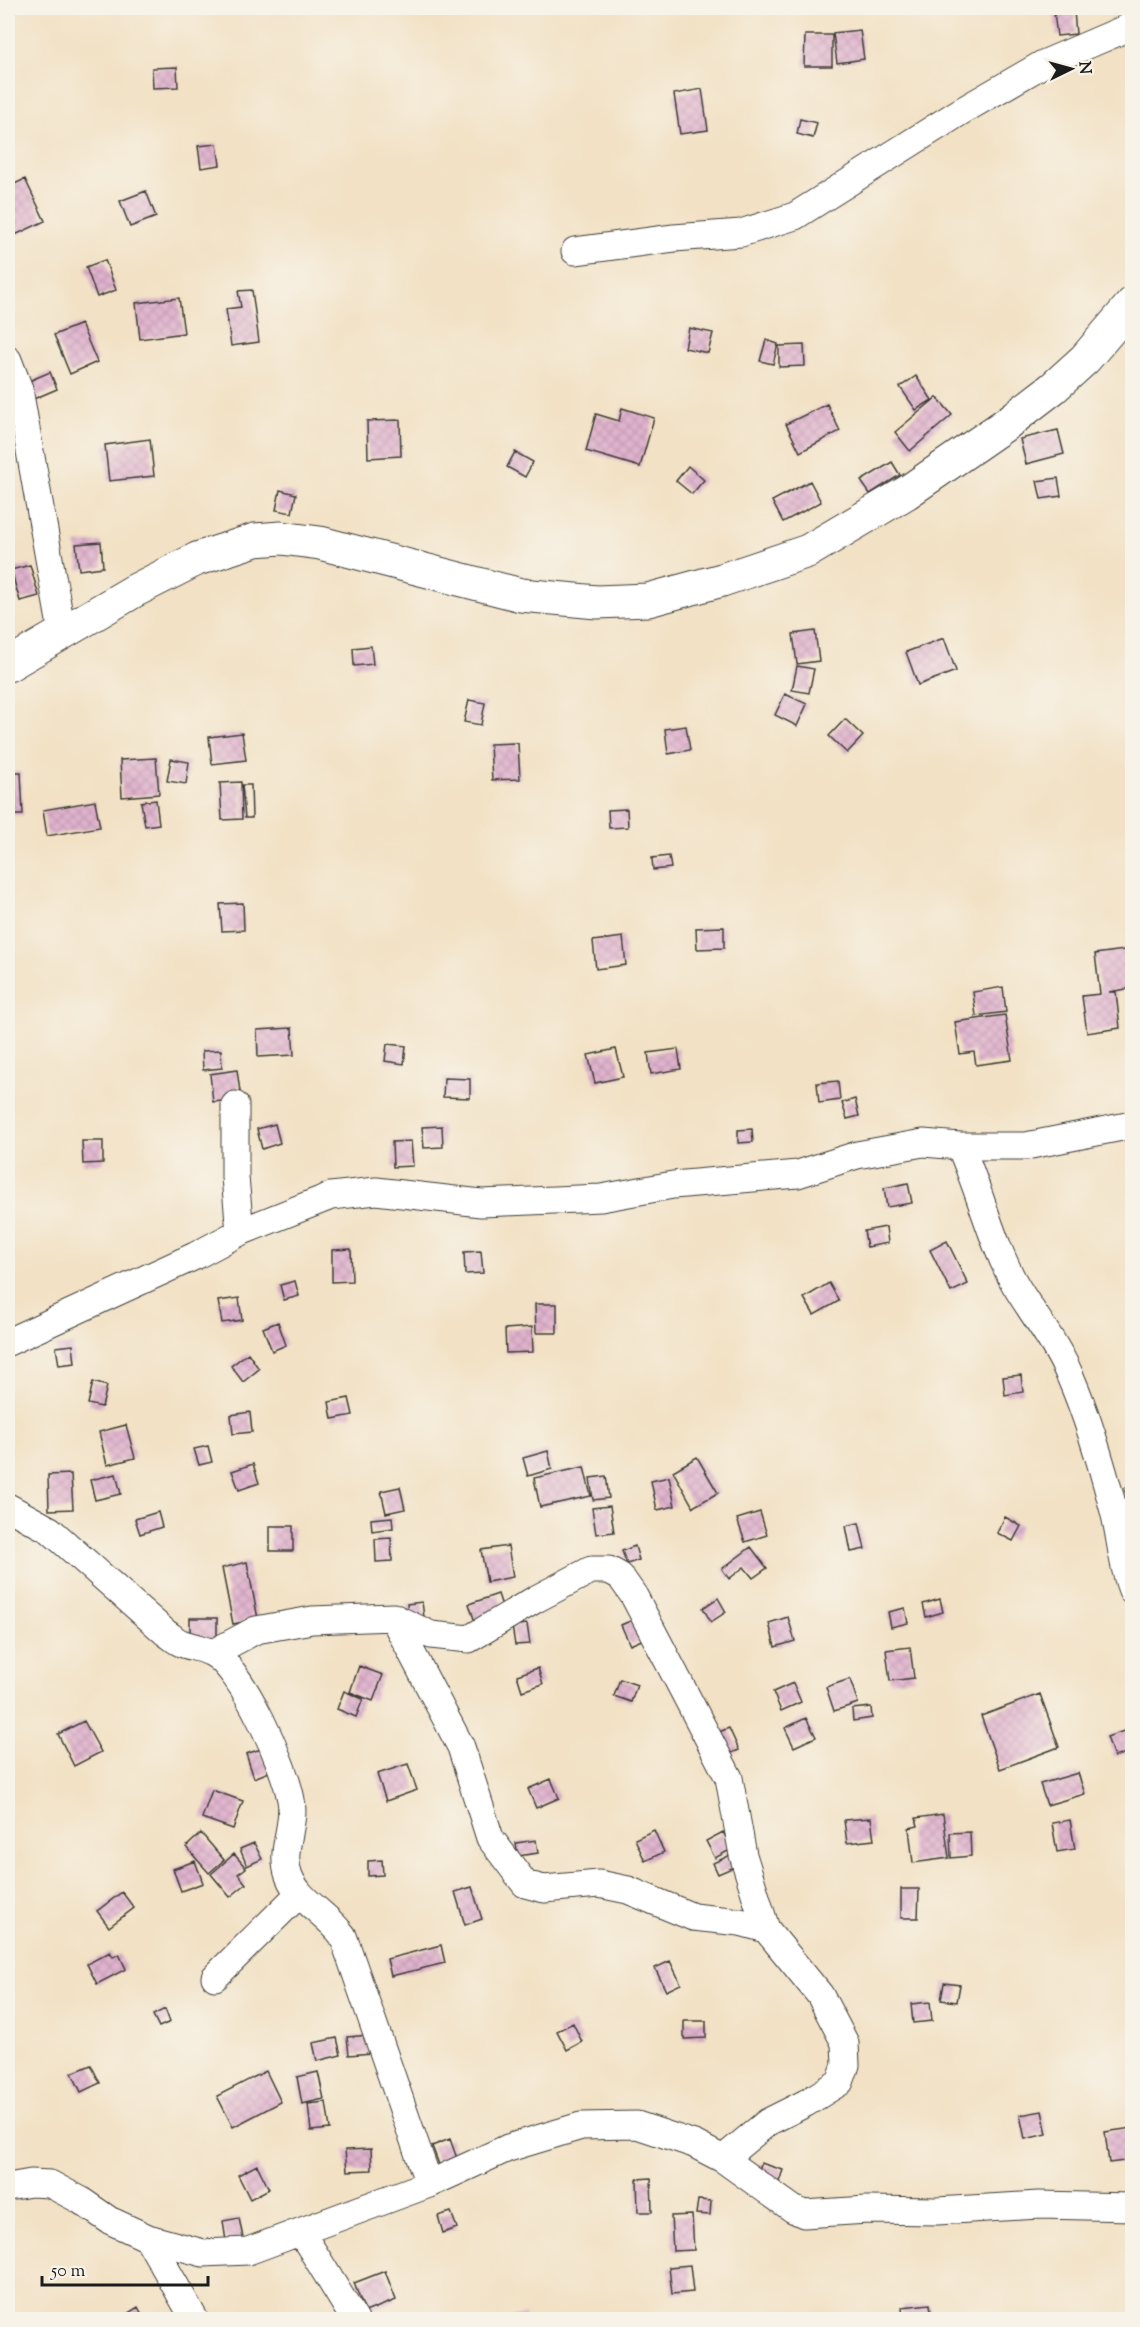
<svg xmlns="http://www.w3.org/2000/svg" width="1140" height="2327" font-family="'Sorts Mill Goudy',serif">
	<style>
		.building { fill: url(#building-cross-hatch) }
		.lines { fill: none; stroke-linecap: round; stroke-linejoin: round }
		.street-casing { stroke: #3c3a35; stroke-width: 29 }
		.secondary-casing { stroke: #3c3a35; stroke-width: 35 }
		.street { stroke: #fff; stroke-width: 27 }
		.secondary { stroke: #fff; stroke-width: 33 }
	</style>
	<defs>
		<pattern id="building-cross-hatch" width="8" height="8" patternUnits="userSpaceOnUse" patternTransform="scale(1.5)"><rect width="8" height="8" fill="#e0b3ce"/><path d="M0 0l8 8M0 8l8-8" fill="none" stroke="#c099b0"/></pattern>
	</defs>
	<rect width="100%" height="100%" fill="#f7f3e8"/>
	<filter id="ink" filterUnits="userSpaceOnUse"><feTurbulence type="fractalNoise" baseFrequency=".0167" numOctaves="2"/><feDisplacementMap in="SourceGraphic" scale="12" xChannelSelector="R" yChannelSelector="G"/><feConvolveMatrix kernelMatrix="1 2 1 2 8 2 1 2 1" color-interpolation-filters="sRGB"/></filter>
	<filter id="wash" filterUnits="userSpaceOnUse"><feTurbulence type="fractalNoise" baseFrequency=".008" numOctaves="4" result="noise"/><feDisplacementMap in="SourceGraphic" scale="24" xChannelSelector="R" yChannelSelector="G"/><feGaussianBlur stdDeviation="1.35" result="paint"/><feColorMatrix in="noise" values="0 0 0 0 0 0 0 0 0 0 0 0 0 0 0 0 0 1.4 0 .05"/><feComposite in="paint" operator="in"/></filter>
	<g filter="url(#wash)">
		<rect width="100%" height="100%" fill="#f2e1c4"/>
		<g id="blocks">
			<!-- building -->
			<path class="building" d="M1074 11 1076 34 1057 36 1054 13Z
				M860 30 864 59 837 63 833 33Z
				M805 35H832V66H804Z
				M177 67 178 87 153 88 152 68Z
				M702 89 708 130 680 134 674 94Z
				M800 119 817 123 813 138 797 134Z
				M217 144 220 165 201 168 198 146Z
				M25 179 45 221 13 236 8 225V187Z
				M146 191 156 217 130 227 120 201Z
				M105 260 116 290 97 297 86 267Z
				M252 290 259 342 231 346 226 309 241 307 238 291Z
				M179 298 184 333 140 339 136 303Z
				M81 324 97 362 70 374 54 335Z
				M689 328 713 333 708 353 685 348Z
				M766 340 778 344 773 364 760 361Z
				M804 345 805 366 779 367V346Z
				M50 372 57 389 29 401 22 384Z
				M916 376 932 400 916 410 900 387Z
				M937 397 952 415 910 451 895 432Z
				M827 404 840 431 800 452 786 424Z
				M622 408 654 418 640 467 586 451 596 414 619 421Z
				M400 420 401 456 368 458 367 421Z
				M1058 430 1064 454 1026 464 1020 439Z
				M150 439 154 476 109 481 105 445Z
				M515 452 533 462 525 477 507 467Z
				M892 462 900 475 870 494 861 481Z
				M688 466 704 480 692 494 676 481Z
				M1058 478 1061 496 1041 499 1037 481Z
				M810 481 821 502 783 522 772 501Z
				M280 490 296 494 292 513 276 510Z
				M101 542 103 567 79 570 76 544Z
				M30 565 39 596 20 601 11 570Z
				M815 631 819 661 797 664 793 634Z
				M944 638 956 671 918 685 906 652Z
				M371 646 373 664 354 666 353 648Z
				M797 666 814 669 809 693 792 690Z
				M785 694 807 704 797 726 775 715Z
				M469 700 485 703 481 725 464 722Z
				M845 719 863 736 847 753 829 736Z
				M686 726 690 750 668 754 665 729Z
				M242 733 246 760 212 764 209 737Z
				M518 743 520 779 492 780 490 744Z
				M156 758 159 794 122 797 120 760Z
				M171 759 189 762 186 784 167 781Z
				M8 772H21L23 815H8Z
				M241 782 242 819 222 820 220 783Z
				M242 785H251L252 818H245Z
				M156 800 159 824 145 826 141 802Z
				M95 801 100 827 47 836 43 810Z
				M627 809 628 827 609 828 608 810Z
				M669 856 671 868 653 870 652 858Z
				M243 903 244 930 222 931 220 904Z
				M724 927V948L697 949 696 928Z
				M623 937 626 965 596 969 593 941Z
				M1132 949V988L1109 992H1116L1120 1028 1087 1033 1082 996 1100 994 1095 954Z
				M1003 987 1006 1012 976 1016 973 992Z
				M1005 1015 1012 1060 976 1065 974 1052 960 1054 955 1022Z
				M292 1028 294 1055 258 1057 257 1030Z
				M387 1044 406 1046 404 1064 385 1061Z
				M616 1049 623 1077 595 1083 588 1055Z
				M678 1049 681 1069 651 1074 648 1053Z
				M221 1050 222 1068 203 1070 202 1051Z
				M237 1070 241 1099 213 1102 210 1074Z
				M444 1078 470 1079V1098L443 1097Z
				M838 1081 840 1100 819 1103 817 1083Z
				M855 1099 859 1116 847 1119 842 1103Z
				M275 1124 280 1143 262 1149 257 1129Z
				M442 1126 443 1147 424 1148 422 1127Z
				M752 1129 753 1142 738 1143V1130Z
				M82 1141H103V1163L83 1164Z
				M411 1141 413 1166 393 1167 392 1142Z
				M908 1183 912 1203 887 1207 884 1188Z
				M886 1227 888 1243 867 1247 864 1231Z
				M947 1241 968 1284 951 1292 930 1250Z
				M351 1249 352 1281 332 1282V1250Z
				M481 1251 483 1273 465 1274 464 1252Z
				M295 1281 299 1296 284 1300 280 1285Z
				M829 1283 839 1301 814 1315 804 1298Z
				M239 1298 242 1320 222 1323 218 1301Z
				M535 1304H557V1333H536Z
				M278 1322 286 1345 272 1351 263 1328Z
				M532 1327 533 1352 506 1353 505 1329Z
				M73 1345 75 1363 59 1365 56 1347Z
				M248 1353 259 1369 243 1382 231 1366Z
				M1021 1375 1023 1392 1005 1395 1003 1377Z
				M93 1382 107 1386 102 1407 88 1404Z
				M349 1398 353 1415 332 1419 329 1402Z
				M250 1412 252 1432 233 1434 231 1415Z
				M126 1425 135 1458 107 1465 99 1432Z
				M208 1446 212 1462 199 1465 194 1449Z
				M548 1451 552 1469 528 1476 523 1458Z
				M697 1457 718 1493 693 1507 673 1471Z
				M253 1464 259 1483 239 1490 232 1471Z
				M584 1467 591 1496 540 1507 534 1478Z
				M71 1474 73 1509 49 1510 48 1475Z
				M116 1474 121 1494 95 1500 90 1480Z
				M606 1476 609 1498 593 1500 590 1478Z
				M669 1477 675 1506 657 1510 651 1481Z
				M1132 1484V1509L1124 1488Z
				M400 1487 405 1509 386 1513 381 1491Z
				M610 1506 614 1532 596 1534 592 1508Z
				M158 1512 162 1527 140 1534 135 1519Z
				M760 1512 767 1535 745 1542 737 1519Z
				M392 1517 393 1528 372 1531 371 1519Z
				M1005 1517 1021 1526 1013 1541 997 1533Z
				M859 1523 865 1549 851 1552 846 1526Z
				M270 1526H293V1551H270Z
				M391 1538 392 1561 376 1562 375 1539Z
				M508 1546 513 1577 487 1582 481 1550Z
				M635 1546 639 1560 627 1564 622 1551Z
				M751 1547 767 1568 753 1578 744 1567 729 1579 722 1569Z
				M247 1562 258 1619 233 1624 222 1568Z
				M498 1594 504 1612 475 1622 469 1604Z
				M718 1598 726 1612 711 1622 703 1608Z
				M940 1599 943 1612 926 1617 923 1604Z
				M422 1602 424 1617 408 1618 407 1604Z
				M905 1608 908 1623 891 1627 888 1612Z
				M788 1617 795 1641 775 1647 769 1623Z
				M190 1618H217V1638L190 1637Z
				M635 1619 644 1639 630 1645 621 1625Z
				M527 1624 530 1644 515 1645 512 1626Z
				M910 1647 914 1678 890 1681 886 1650Z
				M359 1666 383 1675 373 1701 350 1692Z
				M538 1668 543 1684 522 1691 517 1675Z
				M620 1679 637 1685 631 1702 614 1696Z
				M850 1679 858 1703 834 1711 826 1687Z
				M793 1683 801 1702 781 1711 773 1692Z
				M344 1691 363 1699 356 1717 337 1709Z
				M1040 1694 1059 1747 1000 1769 981 1716Z
				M871 1707 872 1718 853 1721 852 1709Z
				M806 1718 816 1737 794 1747 785 1728Z
				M84 1721 101 1752 74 1766 58 1734Z
				M729 1728 739 1750 724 1756 714 1734Z
				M1132 1728V1751L1114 1757 1107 1737Z
				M261 1749 269 1772 254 1778 246 1754Z
				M408 1764 417 1790 386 1801 377 1774Z
				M1078 1773 1085 1794 1047 1805 1040 1784Z
				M551 1779 559 1798 536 1808 528 1789Z
				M212 1790 243 1801 233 1829 202 1818Z
				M943 1814 949 1858 913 1863 909 1828 918 1826 916 1818Z
				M871 1818 874 1840 847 1843 844 1820Z
				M1070 1820 1075 1849 1057 1852 1052 1823Z
				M654 1830 664 1852 645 1861 635 1839Z
				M723 1832 732 1849 715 1858 706 1841Z
				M970 1832 971 1856 951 1858 950 1833Z
				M201 1833 224 1860 209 1873 186 1847Z
				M536 1840 538 1853 518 1856 516 1843Z
				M254 1843 262 1859 247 1866 240 1849Z
				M234 1854 246 1868 238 1874 246 1884 230 1897 211 1874Z
				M733 1854 739 1865 718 1874 713 1863Z
				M382 1860 383 1875 368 1876V1861Z
				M195 1861 203 1883 181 1891 173 1869Z
				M472 1887 482 1919 465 1925 455 1892Z
				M901 1889H919L918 1918H901Z
				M122 1892 134 1908 109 1927 97 1911Z
				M441 1945 445 1963 391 1976 387 1959Z
				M110 1952 113 1957 119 1954 126 1969 97 1984 87 1964Z
				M670 1961 681 1984 666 1991 655 1968Z
				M944 1983 960 1985 957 2002 941 2000Z
				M930 2002 932 2021 913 2023 911 2004Z
				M165 2009 170 2022 159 2027 153 2015Z
				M684 2021H706V2038L684 2039Z
				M573 2023 582 2042 567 2050 557 2031Z
				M370 2035 371 2053 349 2055 347 2037Z
				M337 2038 341 2055 317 2061 313 2043Z
				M91 2065 100 2083 81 2092 72 2073Z
				M266 2071 281 2102 233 2127 217 2096Z
				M318 2072 324 2099 302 2104 297 2077Z
				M326 2102 330 2129 311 2131 308 2104Z
				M1042 2111 1047 2134 1025 2139 1020 2115Z
				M1132 2128V2160L1109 2163 1105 2132Z
				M450 2139 459 2164 441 2170 432 2146Z
				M371 2149 372 2170 347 2171 345 2150Z
				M761 2163 783 2170 778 2185 757 2178Z
				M257 2165 269 2189 250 2199 238 2175Z
				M651 2178 652 2212H638L637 2179Z
				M698 2200 711 2201 710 2215 696 2214Z
				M451 2212 457 2228 443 2233 438 2216Z
				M692 2215 694 2250 673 2251 671 2216Z
				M239 2218 243 2238 226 2241 223 2221Z
				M690 2265 693 2292 672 2294 669 2267Z
				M385 2271 396 2300 365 2312 354 2283Z
				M930 2304 932 2320H903L902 2307Z
				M138 2307 145 2320H117Z
				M249 2314 252 2320H238Z
				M525 2314 526 2320H504V2319Z"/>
		</g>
	</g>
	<g filter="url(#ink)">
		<use href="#blocks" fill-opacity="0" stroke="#3c3a35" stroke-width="1.5"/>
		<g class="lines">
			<!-- street casing -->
			<g class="street-casing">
				<path id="street" d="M575 251 674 238 741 233 795 216 960 112 1043 64 1132 26
					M8 360 19 389 62 632
					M235 1105V1177L240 1232
					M960 1146C980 1191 992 1244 1016 1286 1034 1316 1056 1343 1070 1376 1089 1419 1103 1469 1115 1515 1121 1540 1122 1566 1132 1590
					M8 1342 195 1256 240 1232 331 1196 376 1191 481 1203 601 1198 673 1185 798 1174 857 1155 923 1143 960 1146H1026L1132 1125
					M8 1507 50 1530 166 1633C171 1636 176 1641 181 1643 191 1647 202 1648 212 1653 242 1668 285 1766 291 1800 296 1825 279 1851 289 1876 299 1902 326 1912 343 1936L429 2184
					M393 1617 461 1747 490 1838 525 1884 544 1889 599 1884 628 1890 693 1917 740 1922 766 1929
					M213 1653 256 1630 312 1620 393 1617 431 1635 469 1639 536 1599 591 1570H609L620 1576 634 1596 729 1778 743 1855 766 1929 820 1995 845 2043 846 2065 840 2082 806 2103 768 2122 723 2159
					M215 1977 298 1895
					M8 2187 31 2183 50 2184 80 2200 109 2220 148 2238 203 2253 248 2251 429 2184 508 2148 581 2126 637 2125 694 2144 723 2159 793 2209 804 2214 867 2210 937 2211 1039 2205 1132 2207
					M301 2232 355 2320
					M148 2238 195 2320"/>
			</g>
			<!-- secondary casing -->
			<g class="secondary-casing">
				<path id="secondary" d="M8 665 134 591 197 559 255 540 281 538 320 543 521 595 597 602 648 600 722 580 808 551 906 493 1006 424 1053 388 1085 359 1132 304"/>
			</g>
			<!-- street -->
			<use href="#street" class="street"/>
			<!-- secondary -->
			<use href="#secondary" class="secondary"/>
		</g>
	</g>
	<!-- margin -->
	<rect width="1140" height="2327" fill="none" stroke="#f7f3e8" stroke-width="30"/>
	<!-- north arrow -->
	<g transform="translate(1071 69) rotate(85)" stroke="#f7f3e8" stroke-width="4.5" paint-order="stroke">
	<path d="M0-4.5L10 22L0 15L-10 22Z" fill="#1c1c1c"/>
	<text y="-9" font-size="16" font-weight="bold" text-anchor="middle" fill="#1c1c1c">N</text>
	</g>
	<!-- scale -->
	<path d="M42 2276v9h166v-9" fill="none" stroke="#1c1c1c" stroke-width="3"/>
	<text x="51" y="2276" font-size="18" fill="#1c1c1c" stroke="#f7f3e8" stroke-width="4.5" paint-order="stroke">50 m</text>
</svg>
